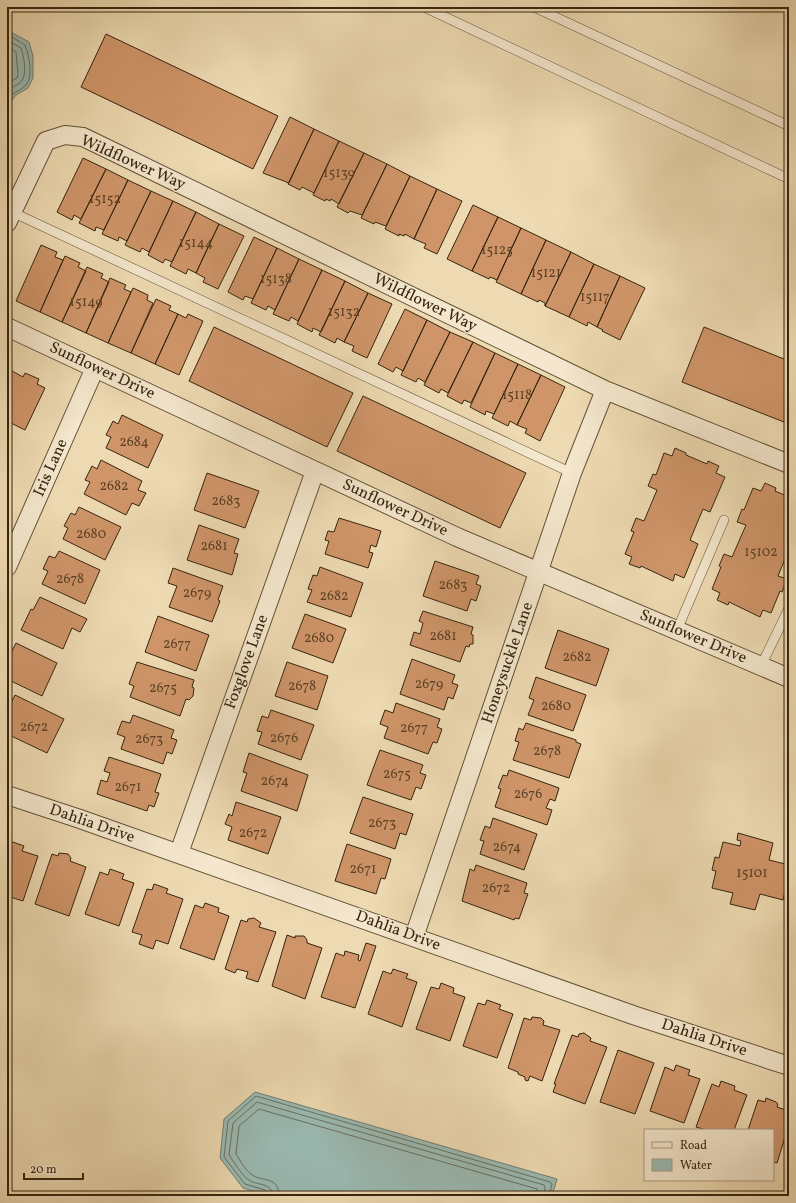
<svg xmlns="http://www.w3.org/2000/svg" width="796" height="1203" font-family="Vollkorn,serif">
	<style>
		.water { fill: #9bbab3; stroke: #727e71 }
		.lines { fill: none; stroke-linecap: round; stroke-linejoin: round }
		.shore { stroke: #687060; stroke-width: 1 }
		.building { fill: #cf9569; stroke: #35250e }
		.lane-casing { stroke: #635237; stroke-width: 10 }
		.street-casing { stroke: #635237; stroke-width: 20 }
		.lane { stroke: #f4e7cd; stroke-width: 9 }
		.street { stroke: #f4e7cd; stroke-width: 18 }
		.labels { text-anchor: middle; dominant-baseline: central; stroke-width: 3; stroke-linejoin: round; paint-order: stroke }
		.number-label { font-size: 14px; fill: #5c4125 }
		.street-label { font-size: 16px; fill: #35250e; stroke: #f4e7cd }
	</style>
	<rect width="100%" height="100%" fill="#eedab2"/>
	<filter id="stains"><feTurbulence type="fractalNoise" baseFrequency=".005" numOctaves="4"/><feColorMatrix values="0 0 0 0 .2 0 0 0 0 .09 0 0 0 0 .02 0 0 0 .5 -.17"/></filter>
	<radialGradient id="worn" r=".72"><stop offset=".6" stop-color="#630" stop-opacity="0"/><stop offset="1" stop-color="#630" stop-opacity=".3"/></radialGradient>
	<!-- water -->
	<path class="water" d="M7 30 29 42 33 56V78L28 88 16 95 7 106Z
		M255 1092 557 1179 552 1196H270L243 1188 220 1158 224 1119Z"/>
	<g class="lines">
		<!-- shore -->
		<path class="shore" d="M7 34 25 45C29 56 34 77 25 86 19 91 12 93 7 100
			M7 40 21 48C24 57 28 76 20 83 16 86 11 87 7 92
			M7 46 16 52 18 74 17 78 7 83
			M268 1196 265 1190 245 1184 224 1157 228 1121 256 1096 550 1182 552 1184 549 1196
			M273 1196C272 1182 258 1186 249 1180 242 1176 234 1162 229 1155L233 1123 257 1102 544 1185 545 1187 544 1196
			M279 1196C279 1175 262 1183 251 1174 245 1170 240 1160 236 1154L239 1126 259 1109 537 1189 538 1196"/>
	</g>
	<!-- building -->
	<path class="building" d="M106 34 278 116 253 169 81 87Z
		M290 117 314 129 289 183 263 173Z
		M314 129 339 141 314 193 302 187 300 190 288 184Z
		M339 141 364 153 339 204 331 199 330 201 326 199 325 201 313 195Z
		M364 153 387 164 362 215 350 211 348 213 337 207Z
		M83 158 106 169 81 219 74 215 72 220 57 212Z
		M387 164 410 176 386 226 375 222 374 224 361 218Z
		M106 169 128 180 104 230 96 227 95 231 79 223Z
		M410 176 437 189 414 239 405 234 404 236 399 234V236L385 229Z
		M128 180 151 191 127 241 119 237 118 241 102 234Z
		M437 189 462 201 437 254 424 248 426 244 414 239Z
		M151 191 173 201 149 252 142 248 140 252 125 245Z
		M173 201 196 212 172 262 165 259 163 263 148 255Z
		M473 205 498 217 472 271 447 259Z
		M196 212 219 224 196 273 188 269 186 274 170 266Z
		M498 217 521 228 497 280 490 277 489 279 472 271Z
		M219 224 244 236 218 289 203 282 205 278 196 273Z
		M521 228 546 240 521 294 496 282Z
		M254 237 277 248 253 299 245 296 243 300 228 292Z
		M546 240 571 252 545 306V303L539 300 538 302 521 294Z
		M41 245 57 252 55 257 63 260 40 312 16 301Z
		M277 248 299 259 275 310 268 306 266 310 251 303Z
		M571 252 594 264 569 317 545 306Z
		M65 256 80 263 78 267 86 271 62 322 40 312Z
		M299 259 322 270 298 321 291 317 289 321 273 314Z
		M594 264 620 276 597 327 588 322 587 326 569 317Z
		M87 267 103 274 101 278 109 282 86 333 62 322Z
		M322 270 345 281 321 332 313 328 312 332 297 324Z
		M620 276 645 288 620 340 602 331 603 330 597 327Z
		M110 278 126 285 124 289 131 292 108 343 86 333Z
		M345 281 368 293 344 342 337 338 335 343 319 335Z
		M133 288 148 295 147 300 153 303 131 353 108 343Z
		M368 293 392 304 367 358 352 351 354 346 344 342Z
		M156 299 171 306 169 310 178 314 155 364 131 353Z
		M405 309 427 320 403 371 396 367 393 372 378 364Z
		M178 314 186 318 188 314 203 321 179 375 155 364Z
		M427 320 450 332 425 382 418 378 416 382 401 375Z
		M214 327 353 393 327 447 189 381Z
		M704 327 789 361V424L682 382Z
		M450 332 473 342 448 393 441 389 439 393 424 385Z
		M473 342 495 353 471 403 464 400 462 404 447 396Z
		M495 353 518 364 494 414 486 411 485 415 470 407Z
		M518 364 541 375 517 425 510 421 508 426 492 418Z
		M12 371 23 377 25 373 39 379 37 384 45 388 25 430 7 421V382Z
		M541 375 565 387 540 441 525 433 527 429 517 425Z
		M363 396 526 473 500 528 337 451Z
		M122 415 163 435 148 468 106 448 111 437 106 435 113 421 118 424Z
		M675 448 686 453V455L707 464 708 461 719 466 716 473 725 477 710 512 703 509 690 540 698 544 684 578 675 574 673 581 641 566 640 568 629 564 632 557 625 554 634 532 631 531 636 518 644 521 657 490 648 486 653 474 656 475 664 453 672 456Z
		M101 460 142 481 138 490 146 493 139 506 132 503 126 515 84 494 90 482 85 480 92 466 97 469Z
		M207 473 259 491 245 528 194 510Z
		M765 483 776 488 775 491 789 497V549L778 576 787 579 782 592 780 591 771 613 763 610 760 617 729 602 728 605 717 600 720 593 712 589 721 567 719 566 724 554 732 557 746 525 737 522 742 509 744 510 753 488 761 491Z
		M79 507 121 527 105 560 63 539 68 528 64 526 71 513 75 515Z
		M339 518 381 531 376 547 371 545 369 552 373 553 368 568 325 554 329 541 325 540 328 531 334 532Z
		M199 525 239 539 234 553 238 554 232 575 187 560Z
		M59 551 100 570 85 604 42 584 48 571 43 569 49 556 55 558Z
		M435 561 479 576 476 584 481 586 476 601 471 599 467 611 423 596Z
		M320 567 363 583 351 617 307 602 312 590 308 589 313 575 317 576Z
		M173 568 223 586 218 600 220 601 212 622 169 607 177 586 168 583Z
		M40 597 87 619 80 632 72 628 63 649 21 630 31 609 33 610Z
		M423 611 473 627 471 634 473 635V644H470L469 647 466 646 460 662 410 645 414 632 420 634 423 623 419 621Z
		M305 614 346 629 333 663 292 648Z
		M158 616 209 635 196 671 145 652Z
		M558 630 609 649 596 686 545 668Z
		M16 643 57 663 42 696 7 679V650L12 651Z
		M412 659 455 675 452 683 458 685 453 699 448 697 444 710 400 694Z
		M137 662 194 680 192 687 194 688 193 696 189 700 186 699 180 716 130 697 134 686 129 684Z
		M287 662 328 676 317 710 275 696Z
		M536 677 586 695 573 731 528 715 534 700 529 698Z
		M15 695 64 719 47 753 7 734V711Z
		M396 703 440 719 437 727 442 729 437 743 433 742 428 754 384 738 388 727 380 724 385 710 393 713Z
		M271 710 314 725 301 760 258 744 262 732 257 731 262 716 268 718Z
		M133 715 174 730 171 738 177 740 172 754 167 752 163 764 121 749 125 737 117 734 122 721 130 723Z
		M526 723 576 740V742L581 744 569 778 513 760 519 742 515 741 519 728 523 730Z
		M380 750 423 765 420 773 426 775 421 789 416 787 411 800 367 785Z
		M249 753 308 775 297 811 241 791 247 773 243 772Z
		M109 757 161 774 155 792 159 793 154 807 149 805 147 811 97 794 101 780 107 782 110 773 104 771Z
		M509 770 559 788 555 801 550 799 546 808 552 810 547 825 495 807 501 789 498 788 503 775 507 776Z
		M363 797 413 814 406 835 400 833 395 849 350 833Z
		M236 802 281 817 268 854 228 840 232 827 225 824 229 814 232 816Z
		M493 818 537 834 524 870 480 854 484 841 480 840 485 826 490 828Z
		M738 833 773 843 769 860 789 865V874L783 900 760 894 755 910 730 904 733 893 712 888 716 871 712 870 715 857 719 858 723 842 740 846 741 841 737 840Z
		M7 840 24 846 22 851 38 856 23 901 7 896Z
		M347 844 391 859 385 879 381 878 376 894 335 881Z
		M59 853 68 854 71 858 70 861 86 867 69 916 35 904 52 854 58 856Z
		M476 865 527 883 524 893 528 894 519 919 515 918 514 920 462 901 470 869 474 871Z
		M110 869 124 874 122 879 134 883 119 926 85 914 100 872 108 875Z
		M154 884 168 889 166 893 183 899 168 944 156 940 153 949 139 944 142 935 132 932 147 889 152 890Z
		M205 903 219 908 218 912 229 916 214 960 180 948 195 905 203 908Z
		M254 918 261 923 259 927 276 932 258 982 246 978 248 972 237 969 235 973 225 969 241 920 247 922 248 919Z
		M287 935 295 938V936H304L307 940V943L322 948 305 999 272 986Z
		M366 943 376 946 355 1008 321 997 336 953 344 956 345 951 359 955 358 960 360 961Z
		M393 969 408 974 406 978 417 982 402 1027 368 1014 383 971 391 974Z
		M441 983 454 988 453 993 465 997 450 1041 416 1029 431 987 439 989Z
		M487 1000 501 1005 499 1009 513 1014 497 1058 463 1046 478 1003 485 1005Z
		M532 1017 541 1018 544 1021 543 1025 560 1030 542 1081 530 1076 528 1081 525 1080V1077L518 1074V1072L508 1068 524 1018 531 1020Z
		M584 1033 591 1038 590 1041 607 1047 585 1104 553 1092 556 1084H554L572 1035 578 1037 579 1034Z
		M618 1050 654 1063 635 1114 600 1102Z
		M676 1065 690 1070 688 1075 700 1079 684 1123 650 1111 665 1067 674 1071Z
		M721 1081 735 1086 734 1090 747 1095 734 1130H706L696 1127 712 1084 719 1087Z
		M766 1098 776 1102 778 1104 777 1107 789 1111V1124L777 1163 773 1162V1130H748L758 1100 765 1102Z"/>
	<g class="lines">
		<!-- lane casing -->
		<g class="lane-casing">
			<path id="lane" d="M424 7 789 179
				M534 7 789 126
				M12 212 572 473
				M677 630 724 520
				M761 666 789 608"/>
		</g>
		<!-- street casing -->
		<g class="street-casing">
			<path id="street" d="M7 223 46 141 65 135 83 137 605 390 789 464
				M7 327 457 537 789 678
				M7 567 95 368
				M7 795 80 819 633 1015 789 1066
				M179 853 315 471
				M414 937 572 473 605 390"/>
		</g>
		<!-- lane -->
		<use href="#lane" class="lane"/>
		<!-- street -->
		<use href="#street" class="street"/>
	</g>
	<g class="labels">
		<!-- number labels -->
		<g class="number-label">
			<text x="339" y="173">15139</text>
			<text x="105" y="199">15152</text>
			<text x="196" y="243">15144</text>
			<text x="497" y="250">15125</text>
			<text x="546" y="273">15121</text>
			<text x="276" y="279">15138</text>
			<text x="595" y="297">15117</text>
			<text x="86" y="302">15149</text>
			<text x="344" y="312">15132</text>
			<text x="517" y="395">15118</text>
			<text x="134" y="442">2684</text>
			<text x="114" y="486">2682</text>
			<text x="226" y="501">2683</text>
			<text x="91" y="534">2680</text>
			<text x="214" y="546">2681</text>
			<text x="761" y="552">15102</text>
			<text x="70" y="579">2678</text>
			<text x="453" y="585">2683</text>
			<text x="197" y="593">2679</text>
			<text x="334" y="596">2682</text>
			<text x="443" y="636">2681</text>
			<text x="319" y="638">2680</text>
			<text x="177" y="644">2677</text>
			<text x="577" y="657">2682</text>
			<text x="429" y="684">2679</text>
			<text x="302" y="686">2678</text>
			<text x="163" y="688">2675</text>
			<text x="556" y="706">2680</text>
			<text x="34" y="727">2672</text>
			<text x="414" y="728">2677</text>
			<text x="284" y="738">2676</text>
			<text x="149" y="739">2673</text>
			<text x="547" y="751">2678</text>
			<text x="397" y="774">2675</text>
			<text x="275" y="781">2674</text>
			<text x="128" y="787">2671</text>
			<text x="528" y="794">2676</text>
			<text x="382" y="823">2673</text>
			<text x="253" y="833">2672</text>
			<text x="507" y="847">2674</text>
			<text x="363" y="869">2671</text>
			<text x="752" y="873">15101</text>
			<text x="496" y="888">2672</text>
		</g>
		<!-- street labels -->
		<g class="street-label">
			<text transform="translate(133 163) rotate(24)">Wildflower Way</text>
			<text transform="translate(425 303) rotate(26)">Wildflower Way</text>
			<text transform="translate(102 371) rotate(25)">Sunflower Drive</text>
			<text transform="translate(51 468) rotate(-66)">Iris Lane</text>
			<text transform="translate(395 508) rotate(25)">Sunflower Drive</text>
			<text transform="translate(693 637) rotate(23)">Sunflower Drive</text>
			<text transform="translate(247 662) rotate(-70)">Foxglove Lane</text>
			<text transform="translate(508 663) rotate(-71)">Honeysuckle Lane</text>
			<text transform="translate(92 824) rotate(19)">Dahlia Drive</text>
			<text transform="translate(398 931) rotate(20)">Dahlia Drive</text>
			<text transform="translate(704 1038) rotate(18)">Dahlia Drive</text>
		</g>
	</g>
	<!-- margin -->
	<rect width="796" height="1203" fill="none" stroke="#eedab2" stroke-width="24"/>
	<rect x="8" y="8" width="780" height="1187" fill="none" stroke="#35250e" stroke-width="2"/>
	<rect x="12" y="12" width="772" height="1179" fill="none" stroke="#35250e"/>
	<!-- legend -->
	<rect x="644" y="1129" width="130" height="52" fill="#f4e7cd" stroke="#a89981"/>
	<rect x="652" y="1142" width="20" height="6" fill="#f4e7cd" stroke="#a89981"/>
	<text x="680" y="1149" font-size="12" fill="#35250e">Road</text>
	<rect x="652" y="1159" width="20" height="12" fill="#9bbab3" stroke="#a89981"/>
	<text x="680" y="1169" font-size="12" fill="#35250e">Water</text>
	<!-- scale -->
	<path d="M24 1173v6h59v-6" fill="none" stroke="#35250e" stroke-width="2"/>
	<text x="30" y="1173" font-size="12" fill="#35250e" stroke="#f4e7cd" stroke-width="3" paint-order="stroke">20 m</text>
	<rect width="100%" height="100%" filter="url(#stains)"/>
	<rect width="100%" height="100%" fill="url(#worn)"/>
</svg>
